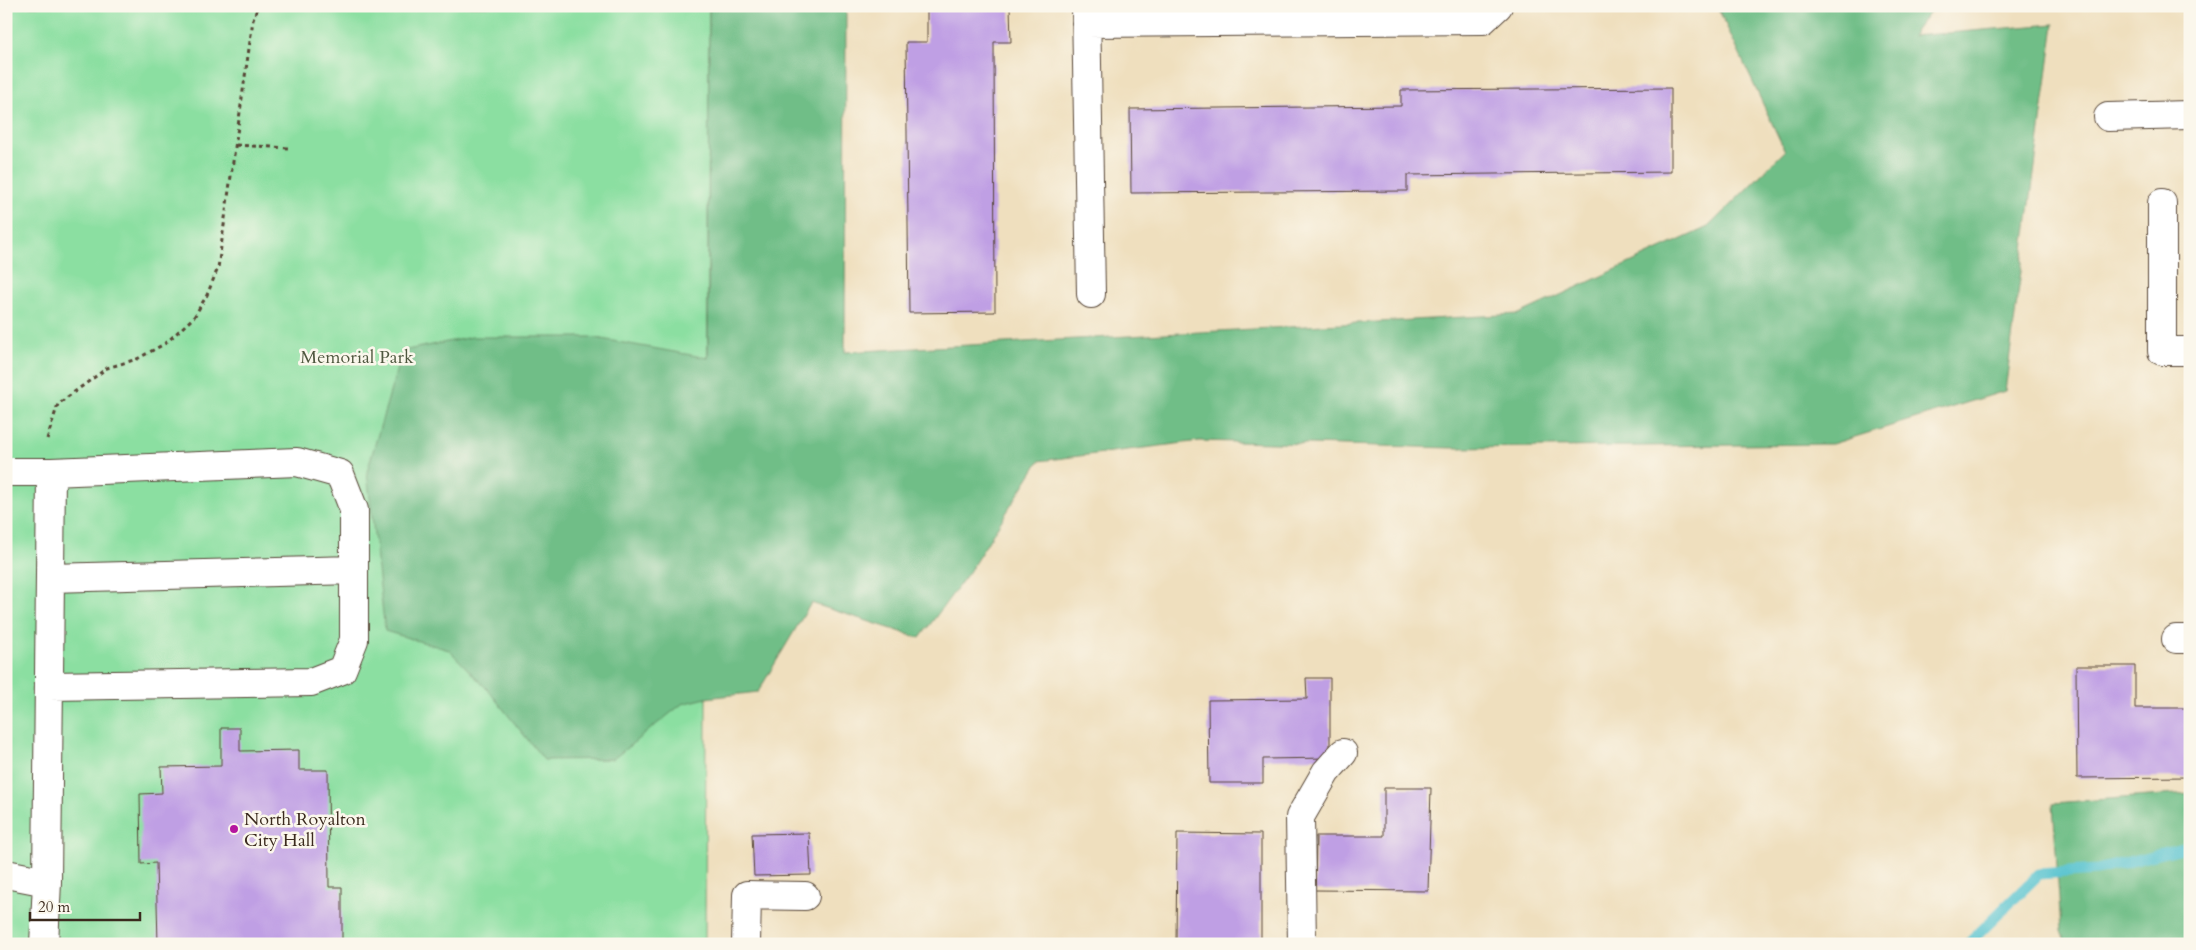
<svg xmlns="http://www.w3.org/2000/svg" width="2196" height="950" font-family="Cardo,serif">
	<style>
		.green { fill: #8bdfa1; stroke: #638460 }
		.forest { fill: #70be87; stroke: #567452 }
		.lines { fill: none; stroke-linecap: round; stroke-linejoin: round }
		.stream { stroke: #55c2cf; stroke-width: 11 }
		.building { fill: #bf9fe4 }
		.minor-casing { stroke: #564536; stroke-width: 30 }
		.path { stroke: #564536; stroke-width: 3; stroke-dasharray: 4 4; stroke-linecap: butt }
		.minor { stroke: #fff; stroke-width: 28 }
		.poi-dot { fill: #b5179e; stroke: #fbf7ec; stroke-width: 2 }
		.labels { text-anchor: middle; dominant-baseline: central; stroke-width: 5; stroke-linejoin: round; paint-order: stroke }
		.park-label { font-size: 18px; fill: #4f573f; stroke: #fbf7ec }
		.poi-label { font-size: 18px; fill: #3b2a1e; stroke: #fbf7ec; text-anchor: start }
	</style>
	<rect width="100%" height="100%" fill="#fbf7ec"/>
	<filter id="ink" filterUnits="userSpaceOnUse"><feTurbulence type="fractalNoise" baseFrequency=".02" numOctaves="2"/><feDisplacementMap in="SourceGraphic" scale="10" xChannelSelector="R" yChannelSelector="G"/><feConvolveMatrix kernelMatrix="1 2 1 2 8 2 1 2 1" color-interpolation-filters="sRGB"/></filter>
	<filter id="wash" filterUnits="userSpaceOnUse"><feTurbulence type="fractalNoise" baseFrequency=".0096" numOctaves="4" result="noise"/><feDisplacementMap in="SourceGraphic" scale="20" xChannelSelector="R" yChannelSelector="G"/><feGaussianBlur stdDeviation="1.12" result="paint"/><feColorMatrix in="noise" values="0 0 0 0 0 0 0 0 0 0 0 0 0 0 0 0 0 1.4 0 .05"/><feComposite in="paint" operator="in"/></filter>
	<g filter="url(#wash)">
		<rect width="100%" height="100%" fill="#efdfbe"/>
		<!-- green -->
		<path class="green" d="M6 6H709L705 944H6Z"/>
		<!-- forest -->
		<path class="forest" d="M709 6H846L845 352 1519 314 1708 227 1785 151 1717 6H1934L1912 36 2054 24 2005 391 1832 444 1452 448 1200 441 1039 461 969 572 920 638 811 603 758 692 706 698 682 704 613 759 544 760 488 690 449 650 385 631 367 472 402 351 472 337H590L708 358Z
			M2190 793V944H2066L2061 931 2053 803Z"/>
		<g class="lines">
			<!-- stream -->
			<path class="stream" d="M1968 944 2039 874 2097 870 2190 846"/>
		</g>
		<g id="blocks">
			<!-- building -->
			<path class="building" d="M927 6H1010L1011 42H994L995 312 909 313 906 42H927Z
				M1671 88V172L1407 175V191L1131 193 1130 109 1401 106V90Z
				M2076 666H2135V708H2190V777L2077 778Z
				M1306 678H1330V758L1263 759V783H1209L1208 700 1307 699Z
				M221 728H240V751L299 750V770H328L329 887H342V944H158L156 863 141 864 140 794 162 793 161 767 221 766Z
				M1384 788H1431L1428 891 1315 890 1316 836H1384Z
				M809 833 811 875 754 876 752 834Z
				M1177 833 1261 834V944H1176Z"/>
		</g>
	</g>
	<g filter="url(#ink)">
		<use href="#blocks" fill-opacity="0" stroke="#564536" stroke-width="1"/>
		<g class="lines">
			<!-- minor casing -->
			<g class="minor-casing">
				<path id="minor" d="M1086 6 1091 294
					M1086 23 1483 20 1498 6
					M2108 117 2190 115
					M2162 203V351H2190
					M6 472H51L47 882 44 944
					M50 578 354 570
					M2176 639H2190
					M49 686 311 682 342 670 354 640V510L340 474 297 462 51 472
					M6 874 47 882
					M746 944 747 895 805 896
					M1302 944 1300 817 1326 772 1343 753"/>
			</g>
			<!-- path -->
			<path class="path" d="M236 145 289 148
				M47 439 58 404 107 368 137 359 166 343 194 317 207 295 218 268 253 20 258 6"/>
			<!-- minor -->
			<use href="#minor" class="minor"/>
		</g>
	</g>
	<!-- markers -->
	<circle class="poi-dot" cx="234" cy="829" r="5"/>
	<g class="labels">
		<!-- park labels -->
		<g class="park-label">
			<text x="357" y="357">Memorial Park</text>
		</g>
		<!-- poi labels -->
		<g class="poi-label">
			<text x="244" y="819">North Royalton<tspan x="244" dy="21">City Hall</tspan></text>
		</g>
	</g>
	<!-- margin -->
	<rect width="2196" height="950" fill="none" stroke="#fbf7ec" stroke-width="25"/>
	<!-- scale -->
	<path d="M30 912v8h110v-8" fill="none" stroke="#3b2a1e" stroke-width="2.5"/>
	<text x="38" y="912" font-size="15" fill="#3b2a1e" stroke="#fbf7ec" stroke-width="4" paint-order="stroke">20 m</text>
</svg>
